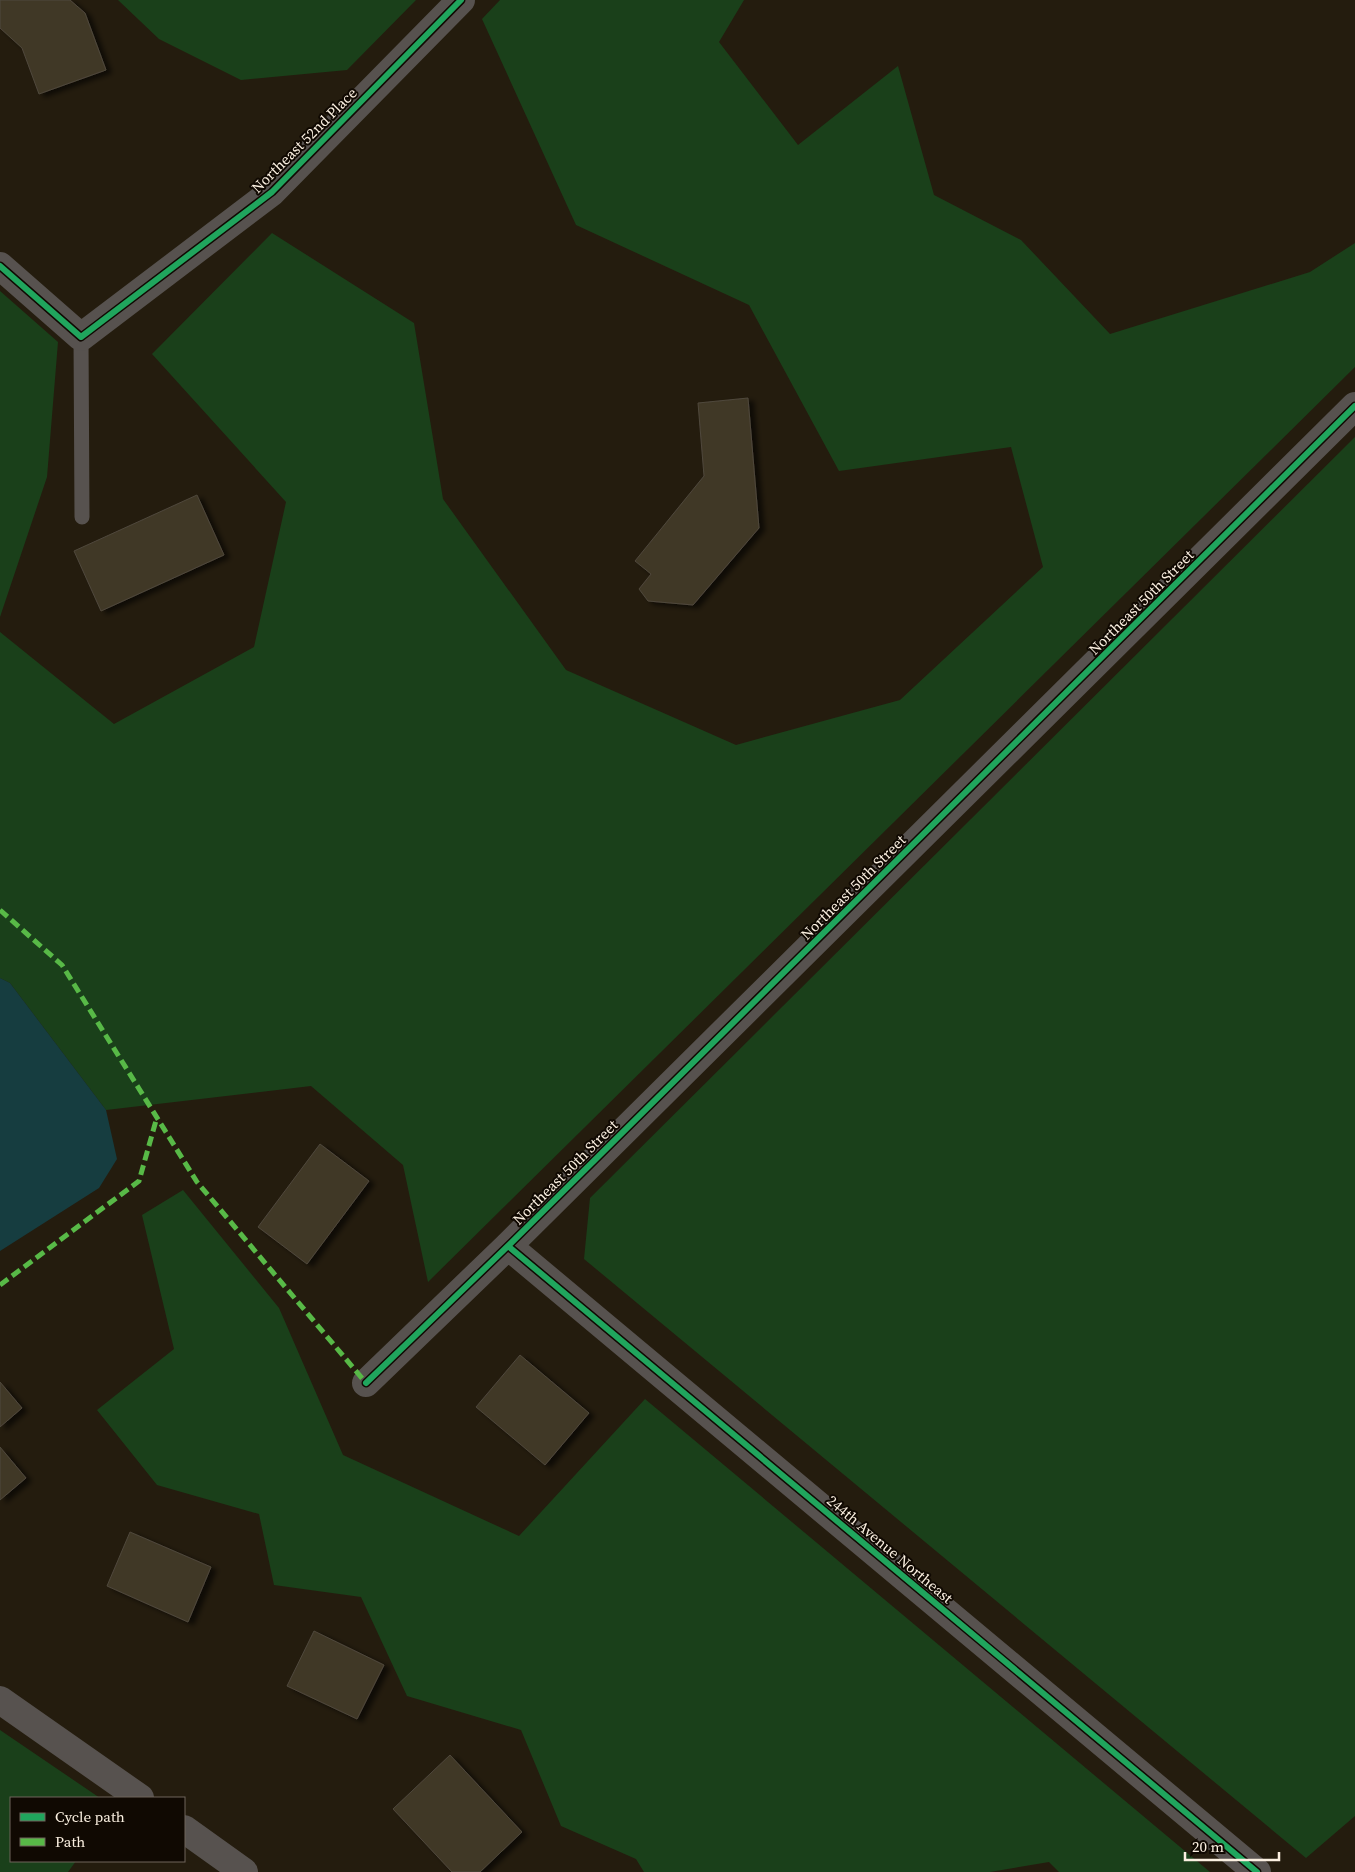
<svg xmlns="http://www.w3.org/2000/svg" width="1355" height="1872" font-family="'Source Serif 4',serif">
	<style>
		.green { fill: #1a401a }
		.water { fill: #163d40 }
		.building { fill: #413828; stroke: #4f483c; filter: url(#shadow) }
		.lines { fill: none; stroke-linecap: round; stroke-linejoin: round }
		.lane { stroke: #57524f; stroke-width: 15 }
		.street { stroke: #57524f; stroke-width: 28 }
		.quiet { stroke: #58b947; stroke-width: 5; stroke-dasharray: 10 5; stroke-linecap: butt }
		.cycleway-casing { stroke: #100902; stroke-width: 9 }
		.cycleway { stroke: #20a55d; stroke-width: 6 }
		.labels { text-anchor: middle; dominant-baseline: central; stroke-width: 4; stroke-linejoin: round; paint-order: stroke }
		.street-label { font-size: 15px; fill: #fbf0e1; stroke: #100902 }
	</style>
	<defs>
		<filter id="shadow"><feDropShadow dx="5.5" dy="3" stdDeviation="2.5" flood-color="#0009"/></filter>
	</defs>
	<rect width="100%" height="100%" fill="#241c0e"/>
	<!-- green -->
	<path class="green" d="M118 0H416L347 70 241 80 159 39Z
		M500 0H744L719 42 798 145 898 66 934 195 1021 240 1110 334 1310 272 1355 243V367L428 1282 403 1165 311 1086 106 1110 10 983 0 978V632L114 724 254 647 286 502 152 354 272 233 414 323 443 499 566 670 736 745 900 700 1043 567 1011 447 839 471 749 305 576 225 482 19Z
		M0 291 58 342 47 477 0 617Z
		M1355 437V1816L1306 1858 584 1259 590 1198Z
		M183 1190 279 1308 343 1455 519 1536 645 1399 1210 1872H1059L1049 1862 990 1872H644L636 1859 561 1826 521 1730 407 1696 361 1597 274 1585 259 1514 157 1485 97 1410 174 1349 142 1215Z
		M0 1730 100 1798H11V1861H76L68 1872H0Z"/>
	<!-- water -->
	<path class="water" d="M0 978 10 983 106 1110 117 1159 99 1188 0 1251Z"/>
	<!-- building -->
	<path class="building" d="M0 0H70L85 13 106 70 39 94 22 48 0 28Z
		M748 398 759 528 693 605 648 601 639 589 651 574 635 561 704 476 698 403Z
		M197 495 224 555 101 611 74 551Z
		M320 1144 369 1181 307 1264 258 1227Z
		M520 1355 589 1413 545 1465 476 1407Z
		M0 1382 22 1408 0 1427Z
		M0 1447 26 1478 0 1500Z
		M130 1532 211 1567 188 1622 107 1586Z
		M314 1631 384 1665 357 1719 287 1686Z
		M450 1755 522 1832 480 1872H452L393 1809Z"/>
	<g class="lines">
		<!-- lane -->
		<path class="lane" d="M81 337 82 517"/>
		<!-- street -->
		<path class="street" d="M0 266 81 337 272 192 461 0
			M508 1246 1257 1872
			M366 1383 508 1246 1355 406
			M0 1700 140 1798
			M184 1829 244 1872"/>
		<!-- quiet -->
		<path class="quiet" d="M0 910 62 965 197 1182 366 1383
			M0 1285 139 1181 157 1117"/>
		<!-- cycleway casing -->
		<g class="cycleway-casing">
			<path id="cycleway" d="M0 266 81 337 272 192 461 0
				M508 1246 1257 1872
				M366 1383 508 1246 1355 406"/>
		</g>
		<!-- cycleway -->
		<use href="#cycleway" class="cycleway"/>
	</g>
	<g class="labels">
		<!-- street labels -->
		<g class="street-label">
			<text transform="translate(304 140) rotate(-45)">Northeast 52nd Place</text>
			<text transform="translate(1141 602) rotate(-45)">Northeast 50th Street</text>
			<text transform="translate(853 887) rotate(-45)">Northeast 50th Street</text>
			<text transform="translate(565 1172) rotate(-45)">Northeast 50th Street</text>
			<text transform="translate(890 1549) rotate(40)">244th Avenue Northeast</text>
		</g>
	</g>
	<!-- legend -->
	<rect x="10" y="1797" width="175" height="65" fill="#100902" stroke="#6e655b"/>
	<rect x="20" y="1813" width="25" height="8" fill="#20a55d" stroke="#6e655b"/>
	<text x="55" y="1822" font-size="15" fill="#fbf0e1">Cycle path</text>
	<rect x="20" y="1838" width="25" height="8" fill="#58b947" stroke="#6e655b"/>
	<text x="55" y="1847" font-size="15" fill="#fbf0e1">Path</text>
	<!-- scale -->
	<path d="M1185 1852v8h94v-8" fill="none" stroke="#fbf0e1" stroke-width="2.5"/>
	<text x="1192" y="1852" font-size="15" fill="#fbf0e1" stroke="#100902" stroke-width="4" paint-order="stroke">20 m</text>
</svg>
